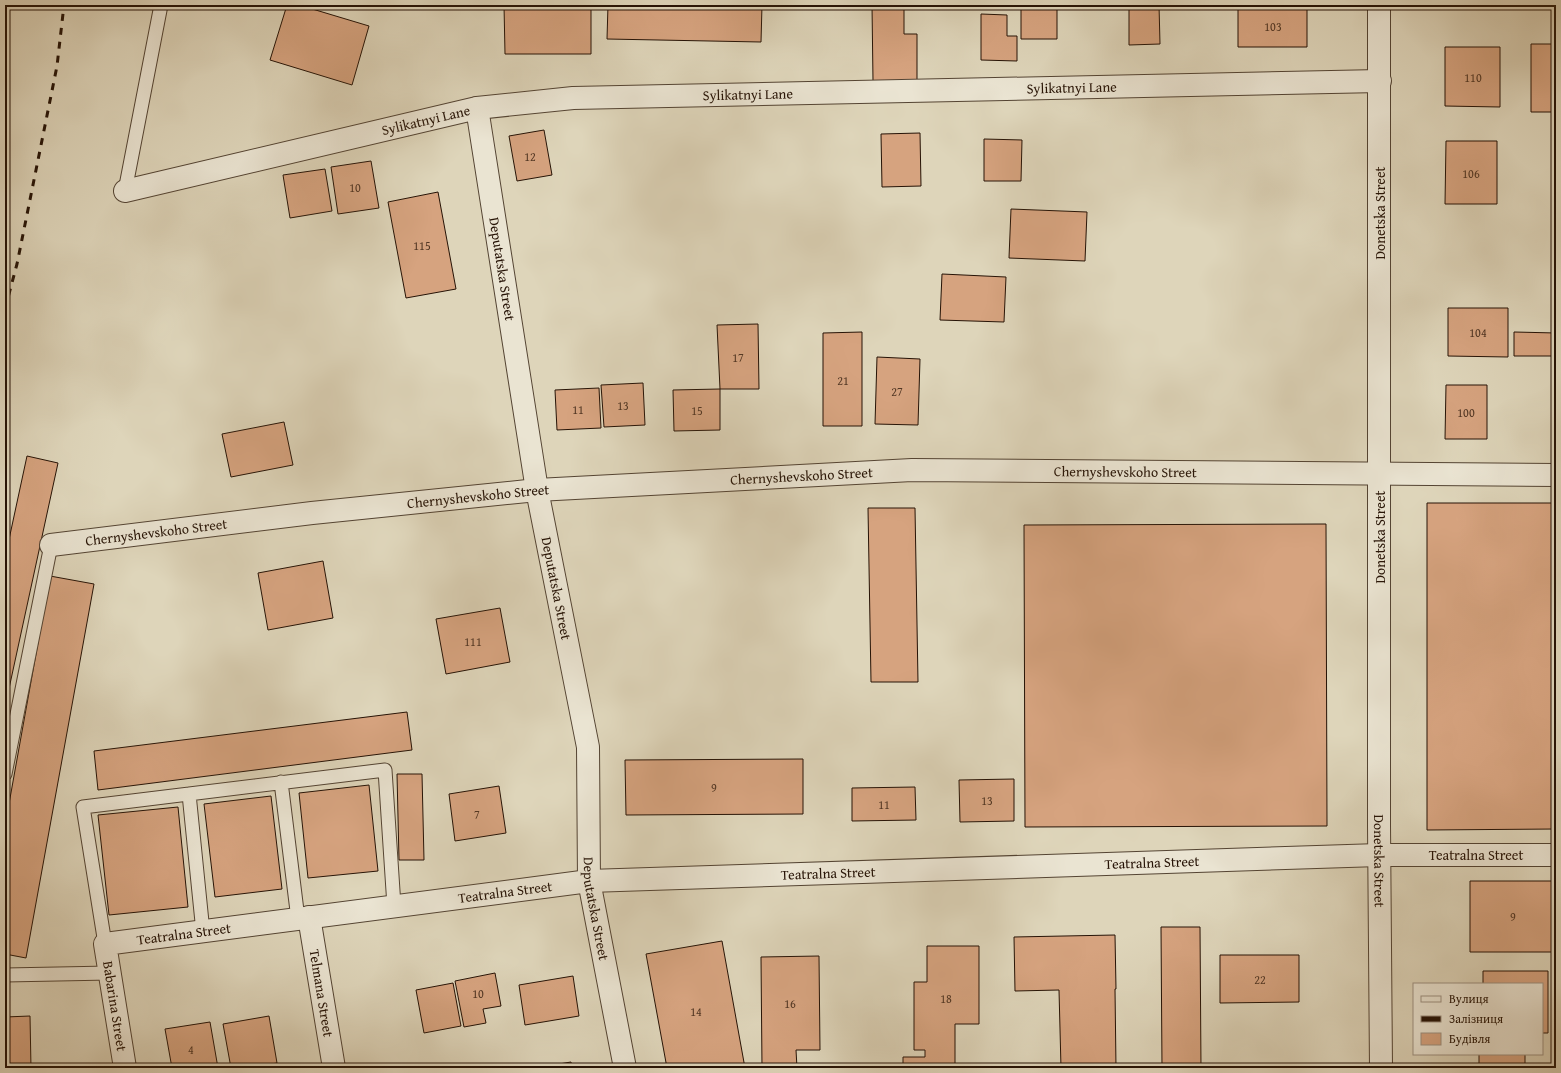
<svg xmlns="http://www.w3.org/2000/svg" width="1561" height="1073" font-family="'Gentium Book Plus',serif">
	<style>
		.building { fill: #d6a37f; stroke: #261306 }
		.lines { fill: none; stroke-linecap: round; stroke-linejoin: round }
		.service-casing { stroke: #544433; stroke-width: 15 }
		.minor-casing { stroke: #544433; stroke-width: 24 }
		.tertiary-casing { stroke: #544433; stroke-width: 24 }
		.service { stroke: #eae4d2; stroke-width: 13 }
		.minor { stroke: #eae4d2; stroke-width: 22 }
		.tertiary { stroke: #eae4d2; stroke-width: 22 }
		.rail { stroke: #261306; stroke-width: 3; stroke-dasharray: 7 7; stroke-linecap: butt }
		.labels { text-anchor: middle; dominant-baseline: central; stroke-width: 3.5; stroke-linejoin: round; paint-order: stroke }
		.number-label { font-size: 12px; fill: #523724 }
		.street-label { font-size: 14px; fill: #261306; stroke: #eae4d2 }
	</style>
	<rect width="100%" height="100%" fill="#ded5ba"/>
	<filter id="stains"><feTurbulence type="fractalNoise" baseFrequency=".005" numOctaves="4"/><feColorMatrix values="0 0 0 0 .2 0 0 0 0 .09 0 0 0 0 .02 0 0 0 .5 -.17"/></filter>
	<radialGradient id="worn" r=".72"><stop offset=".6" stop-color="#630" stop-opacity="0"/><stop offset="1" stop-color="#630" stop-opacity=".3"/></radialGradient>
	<!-- building -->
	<path class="building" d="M287 5H299L369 26 352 85 270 60Z
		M504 5H591V54H505Z
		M608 5H762L761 42 607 39Z
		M872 5H904V34H917V81H873Z
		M1021 5H1057V39H1021Z
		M1129 5H1159L1160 44 1129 45Z
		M1238 5H1307V47H1238Z
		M981 14 1007 15V36H1017V61L981 60Z
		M1531 44H1556V112H1531Z
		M1445 47H1500V107L1445 106Z
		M544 130 552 175 517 181 509 136Z
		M920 133 921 186 882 187 881 134Z
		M984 139 1022 140 1021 181H984Z
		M1446 141H1497V204H1445Z
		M371 161 379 208 338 214 331 167Z
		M325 169 332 211 290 218 283 175Z
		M438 192 456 289 406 298 388 202Z
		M1011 209 1087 212 1085 261 1009 258Z
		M942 274 1006 277 1004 322 940 320Z
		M1448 308H1508V357L1448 356Z
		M758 324 759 389H720L717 325Z
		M862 332V426H823V333Z
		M1514 332 1556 333V356H1514Z
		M877 357 920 359 918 425 875 424Z
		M643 383 645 425 604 427 601 385Z
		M1446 385H1487V439H1445Z
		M599 388 601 428 557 430 555 390Z
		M720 389V430L674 431 673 390Z
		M284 422 293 465 231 477 222 434Z
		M27 456 58 463 5 707V558Z
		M1427 503H1556V829L1427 830Z
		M868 508H915L918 682H871Z
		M1326 524 1327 826 1025 827 1024 525Z
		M323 561 333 618 268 630 258 573Z
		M50 576 94 584 26 958 5 954V826Z
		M500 608 510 662 446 674 436 619Z
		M407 712 412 750 98 790 94 751Z
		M803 759V814L626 815 625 760Z
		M397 774H422L424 860H399Z
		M1014 779V821L960 822 959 780Z
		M369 785 378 871 308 878 299 793Z
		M499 786 506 833 455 841 449 794Z
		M915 787 916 820 852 821V788Z
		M271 796 282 889 215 897 204 804Z
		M178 807 188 907 109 915 98 815Z
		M1470 881H1556V952H1470Z
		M1161 927H1200L1201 1068H1162Z
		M1115 935 1116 989H1115L1116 1068H1061L1059 990 1015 991 1014 937Z
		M722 941 745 1068H667L646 954Z
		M927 946H979V1024H955V1068H903V1057H925V1050H914V982H927Z
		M1220 955H1299V1002L1220 1003Z
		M819 956 820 1050H796L797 1068H762L761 957Z
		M1483 971H1548V1033H1542V984H1483Z
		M495 973 501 1006 483 1009 486 1023 464 1027 455 981Z
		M573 976 579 1016 525 1025 519 985Z
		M453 983 461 1026 424 1033 416 990Z
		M30 1016 31 1068H5V1017Z
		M269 1016 277 1063 247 1068H231L223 1024Z
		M210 1022 218 1068H172L165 1029Z
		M1479 1054H1525V1068H1479Z
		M571 1062 572 1068H535Z"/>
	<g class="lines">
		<!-- service casing -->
		<g class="service-casing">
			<path id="service" d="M125 191 161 5
				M5 774 51 545
				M281 782 298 919
				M189 794 203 932
				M105 944 83 807 385 770 394 906
				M5 975 110 973"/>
		</g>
		<!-- minor casing -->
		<g class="minor-casing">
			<g id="minor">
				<path id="s1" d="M477 108 537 490 588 747 589 881 625 1068"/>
				<path id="s2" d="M125 191 477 108 573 98 1380 81"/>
				<path id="s3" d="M51 545 312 513 537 490 912 470 1556 475"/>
				<path id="s4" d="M309 917 334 1068"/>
				<path id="s5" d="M125 1068 105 944 589 881 1379 855"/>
			</g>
		</g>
		<!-- tertiary casing -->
		<g class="tertiary-casing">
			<g id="tertiary">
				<path id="s6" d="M1379 5V826L1381 1068"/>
				<path id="s7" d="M1379 855H1556"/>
			</g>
		</g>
		<!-- service -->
		<use href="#service" class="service"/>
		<!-- minor -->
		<use href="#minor" class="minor"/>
		<!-- tertiary -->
		<use href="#tertiary" class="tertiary"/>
		<!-- rail -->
		<path class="rail" d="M5 309 17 264 57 66 64 5"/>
	</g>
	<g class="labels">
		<!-- number labels -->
		<g class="number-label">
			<text x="1273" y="26">103</text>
			<text x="1473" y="77">110</text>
			<text x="530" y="156">12</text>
			<text x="1471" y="173">106</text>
			<text x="355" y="187">10</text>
			<text x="422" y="245">115</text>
			<text x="1478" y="332">104</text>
			<text x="738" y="357">17</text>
			<text x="843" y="380">21</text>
			<text x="897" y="391">27</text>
			<text x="623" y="405">13</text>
			<text x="578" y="409">11</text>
			<text x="697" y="410">15</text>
			<text x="1466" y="412">100</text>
			<text x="473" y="641">111</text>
			<text x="714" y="787">9</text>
			<text x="987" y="800">13</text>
			<text x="884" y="804">11</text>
			<text x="477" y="814">7</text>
			<text x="1513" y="916">9</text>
			<text x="1260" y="979">22</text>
			<text x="478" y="993">10</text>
			<text x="946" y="998">18</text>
			<text x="790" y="1003">16</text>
			<text x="696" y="1011">14</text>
			<text x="191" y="1049">4</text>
		</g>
		<!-- street labels -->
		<g class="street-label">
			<text stroke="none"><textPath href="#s2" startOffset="957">Sylikatnyi Lane</textPath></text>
			<text stroke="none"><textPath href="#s2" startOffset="633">Sylikatnyi Lane</textPath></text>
			<text stroke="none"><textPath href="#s2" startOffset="309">Sylikatnyi Lane</textPath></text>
			<text transform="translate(1380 213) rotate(-90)">Donetska Street</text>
			<text stroke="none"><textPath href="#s1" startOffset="163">Deputatska Street</textPath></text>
			<text stroke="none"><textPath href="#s3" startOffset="1078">Chernyshevskoho Street</textPath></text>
			<text stroke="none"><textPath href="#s3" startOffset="754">Chernyshevskoho Street</textPath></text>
			<text stroke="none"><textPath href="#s3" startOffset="430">Chernyshevskoho Street</textPath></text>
			<text stroke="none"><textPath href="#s3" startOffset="106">Chernyshevskoho Street</textPath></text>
			<text transform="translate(1380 537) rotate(-90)">Donetska Street</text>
			<text stroke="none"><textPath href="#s1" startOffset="487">Deputatska Street</textPath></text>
			<text stroke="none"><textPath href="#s7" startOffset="97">Teatralna Street</textPath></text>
			<text stroke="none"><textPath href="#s6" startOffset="856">Donetska Street</textPath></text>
			<text stroke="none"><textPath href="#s5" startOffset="1177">Teatralna Street</textPath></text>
			<text stroke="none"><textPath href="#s5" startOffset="853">Teatralna Street</textPath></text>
			<text stroke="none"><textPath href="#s5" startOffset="529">Teatralna Street</textPath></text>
			<text stroke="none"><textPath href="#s1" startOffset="811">Deputatska Street</textPath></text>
			<text stroke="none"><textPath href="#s5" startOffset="205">Teatralna Street</textPath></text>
			<text stroke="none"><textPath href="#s4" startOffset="77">Telmana Street</textPath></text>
			<text transform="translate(115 1006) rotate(81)">Babarina Street</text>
		</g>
	</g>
	<!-- margin -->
	<rect width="1561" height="1073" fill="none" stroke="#ded5ba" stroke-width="20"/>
	<rect x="6" y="6" width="1549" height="1061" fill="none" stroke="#261306" stroke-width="2"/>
	<rect x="10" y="10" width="1541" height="1053" fill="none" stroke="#261306"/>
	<!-- legend -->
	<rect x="1413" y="983" width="130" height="72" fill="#eae4d2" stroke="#9c9080"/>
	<rect x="1421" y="996" width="20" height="6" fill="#eae4d2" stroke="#9c9080"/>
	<text x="1449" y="1003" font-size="12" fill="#261306">Вулиця</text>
	<rect x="1421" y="1016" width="20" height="6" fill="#261306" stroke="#9c9080"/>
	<text x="1449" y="1023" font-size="12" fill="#261306">Залізниця</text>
	<rect x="1421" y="1033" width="20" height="12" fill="#d6a37f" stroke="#9c9080"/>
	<text x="1449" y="1043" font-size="12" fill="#261306">Будівля</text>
	<rect width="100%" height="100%" filter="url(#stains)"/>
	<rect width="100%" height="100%" fill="url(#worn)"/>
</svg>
